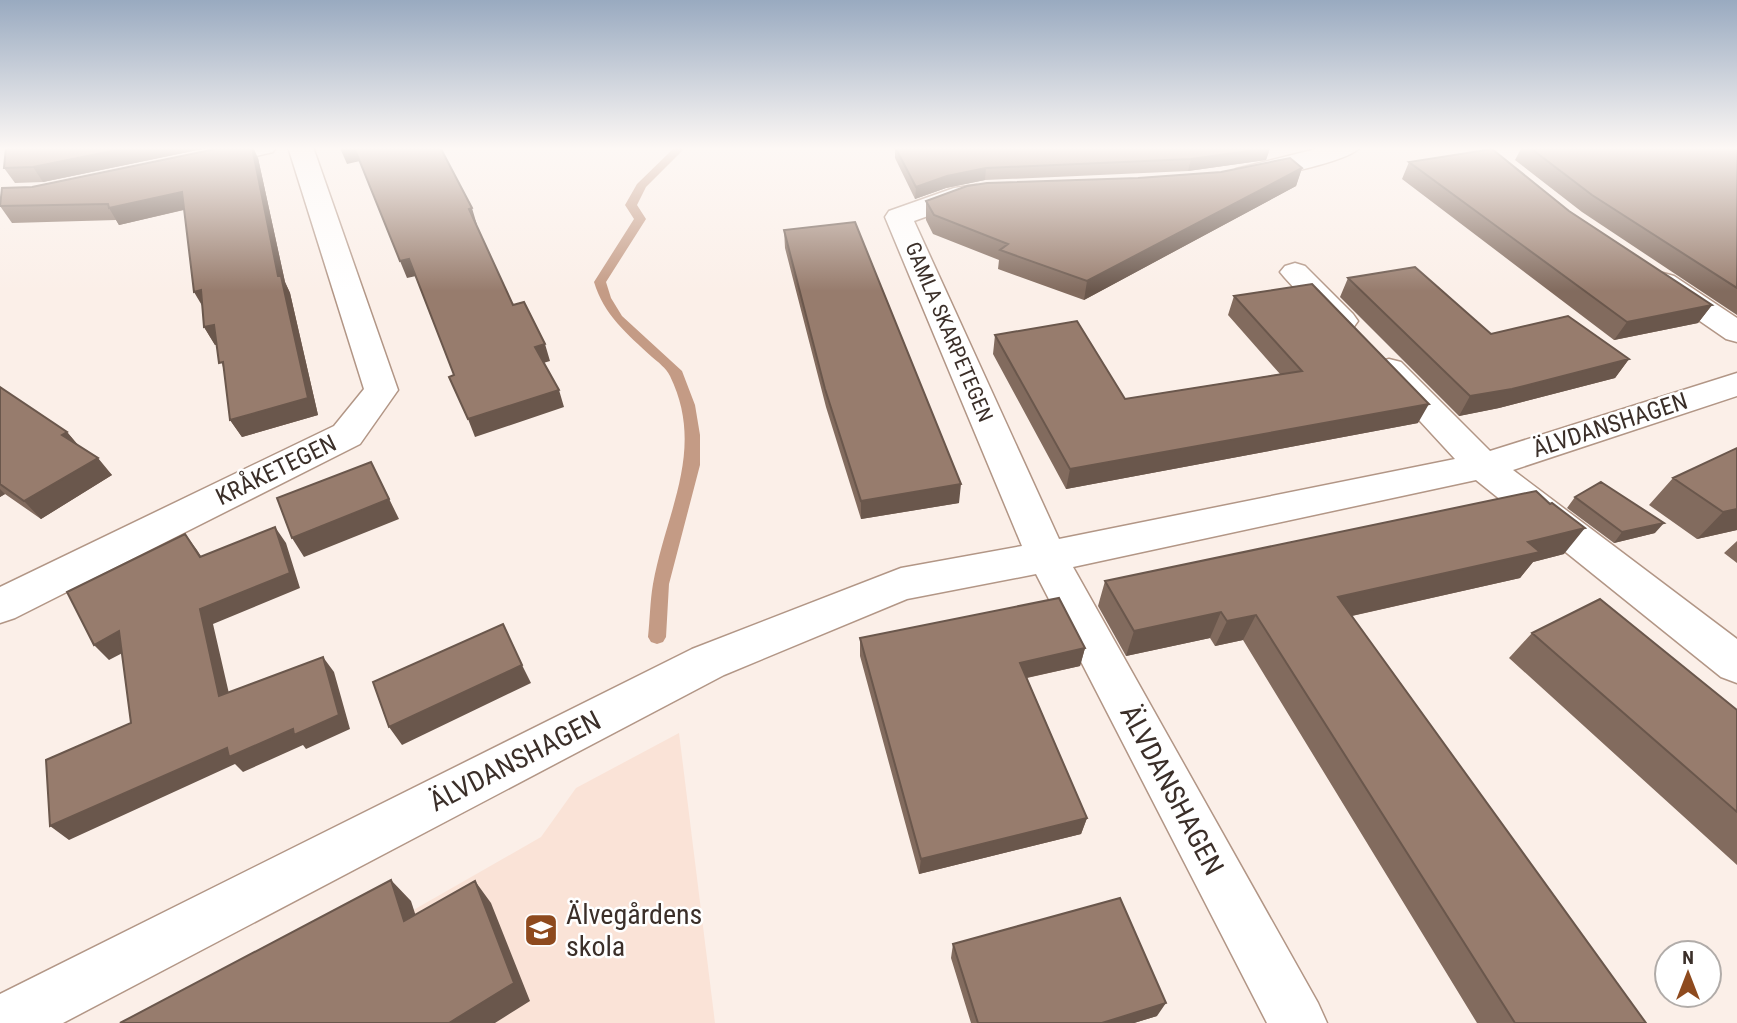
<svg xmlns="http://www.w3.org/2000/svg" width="1737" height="1023" font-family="'Roboto Condensed',sans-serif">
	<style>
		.built { fill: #fae3d7 }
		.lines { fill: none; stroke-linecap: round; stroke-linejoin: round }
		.stream { fill: #c49b85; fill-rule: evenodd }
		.minor-casing { stroke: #b29686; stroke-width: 3 }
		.minor { fill: #fff; fill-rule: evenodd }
		.wall { fill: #826b5e }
		.shaded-wall { fill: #6a574c }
		.building { fill: #977c6d; stroke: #6a574c; stroke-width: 2 }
		.labels { text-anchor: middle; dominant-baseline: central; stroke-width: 5; stroke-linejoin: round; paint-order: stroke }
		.far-street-label { font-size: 21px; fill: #3b2f29; stroke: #fff }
		.street-label { font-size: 24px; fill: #3b2f29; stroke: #fff }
		.near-street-label { font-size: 28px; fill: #3b2f29; stroke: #fff }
		.near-poi-label { font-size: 28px; fill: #3b2f29; stroke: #fff; text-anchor: start }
	</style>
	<rect width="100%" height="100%" fill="#fbefe8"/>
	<!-- built -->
	<path class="built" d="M679 733 715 1023H216L541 837 576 788Z"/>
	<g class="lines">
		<!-- stream -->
		<path class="stream" d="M675 147H686L646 187 637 205 646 219 606 282 611 298 622 316 682 371 695 405 700 435V465L669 584 666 637 663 642 657 644 651 642 648 637C650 619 650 601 653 584 666 511 706 450 670 376 666 368 658 362 652 357 627 334 604 315 594 282L634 219 625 205 637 184Z"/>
		<!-- minor casing -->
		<g class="minor-casing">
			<path id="minor" d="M229 147H276L273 152 202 169 193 166 189 161 193 156Z
				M288 147H313L398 390 360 444 15 618 0 623V587L334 426 364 389Z
				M1324 147H1360C1350 162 1267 177 1245 182L1236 179 1232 174 1236 169Z
				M976 185 985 187 989 193 985 199 967 202 914 221 1059 539 1455 459 1372 369 1377 362 1389 359 1401 362 1490 451 1737 373V396L1513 470 1737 639V683L1721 677 1476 480 1073 567 1318 1003 1327 1023H1267L1036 574 907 599 724 675 63 1023H0V994L692 649 901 568 1022 546 885 217 889 211 954 188Z
				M1295 263 1305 266 1353 314 1358 321 1353 328 1342 330 1331 328 1285 278 1280 272 1285 266Z
				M1663 273 1674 276 1737 318V342L1726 339 1652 288 1648 282 1652 276Z"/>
		</g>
		<!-- minor -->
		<use href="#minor" class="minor"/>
	</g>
	<!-- wall -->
	<path class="wall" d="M6 147H212L43 182 15 183 4 168Z
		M895 147 1270 148 1266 160 1188 171 985 180 946 188 915 199 895 158Z
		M1522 147H1737V315L1582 212 1515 160Z
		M258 158 285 282 290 293 318 415 242 437 230 420 224 371 217 344 215 345 204 327 203 306 184 210 119 225 116 220 12 223 0 206 32 187Z
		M1409 162 1569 211 1712 305 1698 323 1614 340 1402 179Z
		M1302 168 1296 186 1084 300 998 269 999 260 933 234 926 220V201L1138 178Z
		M784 230 959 503 861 519 826 407 785 248Z
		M1348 278 1491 334 1629 359 1615 378 1499 408 1459 416 1340 297Z
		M1234 296 1418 423 1066 489 993 354 995 335 1125 399 1280 374 1228 315Z
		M0 387 67 432 79 446 112 475 41 519 5 494 0 497Z
		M1737 448V530L1697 539 1649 505 1673 478Z
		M1575 497 1655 533 1614 543 1567 508Z
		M1737 541V563L1724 553Z
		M1564 554 1533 562 1520 578 1352 616 1646 1023H1477L1243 640 1215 646 1210 638 1126 656 1098 606 1105 581Z
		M1532 633 1737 710V865L1509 658Z
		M860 638 1085 648 1080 666 1027 678 1087 818 1081 834 919 874 860 656Z
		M953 944 1157 1016 1134 1023H971L951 958Z"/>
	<!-- shaded-wall -->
	<path class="shaded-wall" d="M132 147H212L43 182 33 167Z
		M252 147H253L258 158 285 282 290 293 318 415 242 437 230 420 278 276Z
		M343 147H354L360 161 347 164 340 148Z
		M1270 148 1266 160 1188 171 1191 159Z
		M986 168 985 180 946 188 915 199 916 187 947 176Z
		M1302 168 1296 186 1084 300 1087 281Z
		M182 192 191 208 119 225 109 208Z
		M472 208 477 225H475L469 209Z
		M409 259 416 276 407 278 400 261Z
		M201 290 204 309 194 292Z
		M1712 305 1698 323 1614 340 1627 322Z
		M214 325 224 342 215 345 204 327Z
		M545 344 550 361 540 364 535 347Z
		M1629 359 1615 378 1499 408 1459 416 1470 396Z
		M559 390 564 407 475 437 468 419Z
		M1429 404 1418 423 1066 489 1070 469Z
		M67 432 82 450 62 435Z
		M98 458 112 475 41 519 24 501Z
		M371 462 399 519 304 557 292 538Z
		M961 484 959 503 861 519V501Z
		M0 489 5 494 0 497Z
		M1737 509V530L1697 539 1723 512Z
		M1664 523 1655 533 1614 543 1622 532Z
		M275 527 286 543 300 588 213 624 233 711 219 696 200 609Z
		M1585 528 1564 554 1533 562 1520 578 1324 622 1338 597 1528 542Z
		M185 534 197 550 212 573 200 557Z
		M1221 612 1210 638 1126 656 1134 631Z
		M1256 615 1243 640 1215 646 1227 621Z
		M119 631 134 647 109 660 94 645Z
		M1085 648 1080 666 1016 680 1020 663Z
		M323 657 334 672 350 729 306 749 303 745 243 772 235 764 69 840 50 826Z
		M522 665 531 683 402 745 389 727Z
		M1087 818 1081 834 919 874 921 859Z
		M391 880 411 901 424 941 404 921Z
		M475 881 491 903 530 1001 495 1023H449Z
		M1166 1003 1157 1016 1134 1023H1102Z"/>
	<!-- building -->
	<path class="building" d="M6 147H132L33 167 4 168Z
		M225 147H252L278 276H281L308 398 230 420 223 362 219 363 214 325 204 327 201 290 194 292 182 192 109 208 108 204 0 206 2 188 32 187Z
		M354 147H440L472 208 469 209 513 305 524 302 545 344 535 347 559 390 468 419 449 377 454 375 409 259 400 261Z
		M895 147H1269L1270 148 1191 159 986 168 947 176 916 187Z
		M1529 147H1737V288L1592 195Z
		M1492 149 1569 211 1712 305 1627 322 1409 162Z
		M1290 158 1302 168 1087 281 1000 250 1008 244 934 215 926 201 967 186 987 183 1138 178 1221 172Z
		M855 222 961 484 861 501 825 389 784 230Z
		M1415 267 1491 334 1568 316 1629 359 1512 389 1470 396 1348 278Z
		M1312 284 1429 404 1070 469 995 335 1077 321 1125 399 1302 371 1234 296Z
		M0 387 67 432 62 435 98 458 24 501 0 484Z
		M1737 448V509L1723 512 1673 478Z
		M371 462 389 499 292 538 277 498Z
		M1601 482 1664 523 1622 532 1575 497Z
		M1536 491 1550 504 1552 503 1585 528 1528 542 1540 552 1338 597 1646 1023H1515L1256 615 1227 621 1221 612 1134 631 1105 581Z
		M275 527 290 573 200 609 219 696 323 657 339 715 294 735 293 729 229 757 227 748 50 826 46 760 131 723 119 631 94 645 67 592 185 534 200 557Z
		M1059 598 1085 648 1020 663 1087 818 921 859 860 638Z
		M1600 599 1737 710V812L1532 633Z
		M503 624 522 665 389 727 373 682Z
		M391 880 404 921 475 881 514 983 449 1023H120Z
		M1120 898 1166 1003 1102 1023H978L953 944Z"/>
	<!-- sky -->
	<linearGradient id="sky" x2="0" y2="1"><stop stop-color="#99aac0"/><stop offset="0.51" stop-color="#fdf8f5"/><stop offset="1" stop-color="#fdf8f5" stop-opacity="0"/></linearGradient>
	<rect width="1737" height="291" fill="url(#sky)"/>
	<!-- icons -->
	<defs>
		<g id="school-square" transform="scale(1.75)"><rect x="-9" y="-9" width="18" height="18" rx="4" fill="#8e4a1e" stroke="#fff"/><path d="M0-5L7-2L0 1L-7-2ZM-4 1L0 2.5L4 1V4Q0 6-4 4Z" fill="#fff"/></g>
	</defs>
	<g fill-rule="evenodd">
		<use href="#school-square" x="541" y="930"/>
	</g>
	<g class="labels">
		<!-- far-street labels -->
		<g class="far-street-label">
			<text transform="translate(949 332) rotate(67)">GAMLA SKARPETEGEN</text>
		</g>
		<!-- street labels -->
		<g class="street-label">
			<text transform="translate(1610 425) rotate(-18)">ÄLVDANSHAGEN</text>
			<text transform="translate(276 470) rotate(-26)">KRÅKETEGEN</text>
		</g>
		<!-- near-street labels -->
		<g class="near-street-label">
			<text transform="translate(515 761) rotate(-27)">ÄLVDANSHAGEN</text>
			<text transform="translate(1172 790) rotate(62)">ÄLVDANSHAGEN</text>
		</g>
		<!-- near-poi labels -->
		<g class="near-poi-label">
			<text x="566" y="914">Älvegårdens<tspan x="566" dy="32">skola</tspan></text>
		</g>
	</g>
	<!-- north arrow -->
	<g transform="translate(1688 974)"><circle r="33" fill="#ffffff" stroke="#b1aca9" stroke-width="2"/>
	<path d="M0-5L12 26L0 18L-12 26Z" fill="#8e4a1e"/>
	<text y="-10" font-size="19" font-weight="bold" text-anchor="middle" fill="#3b2f29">N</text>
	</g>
</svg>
